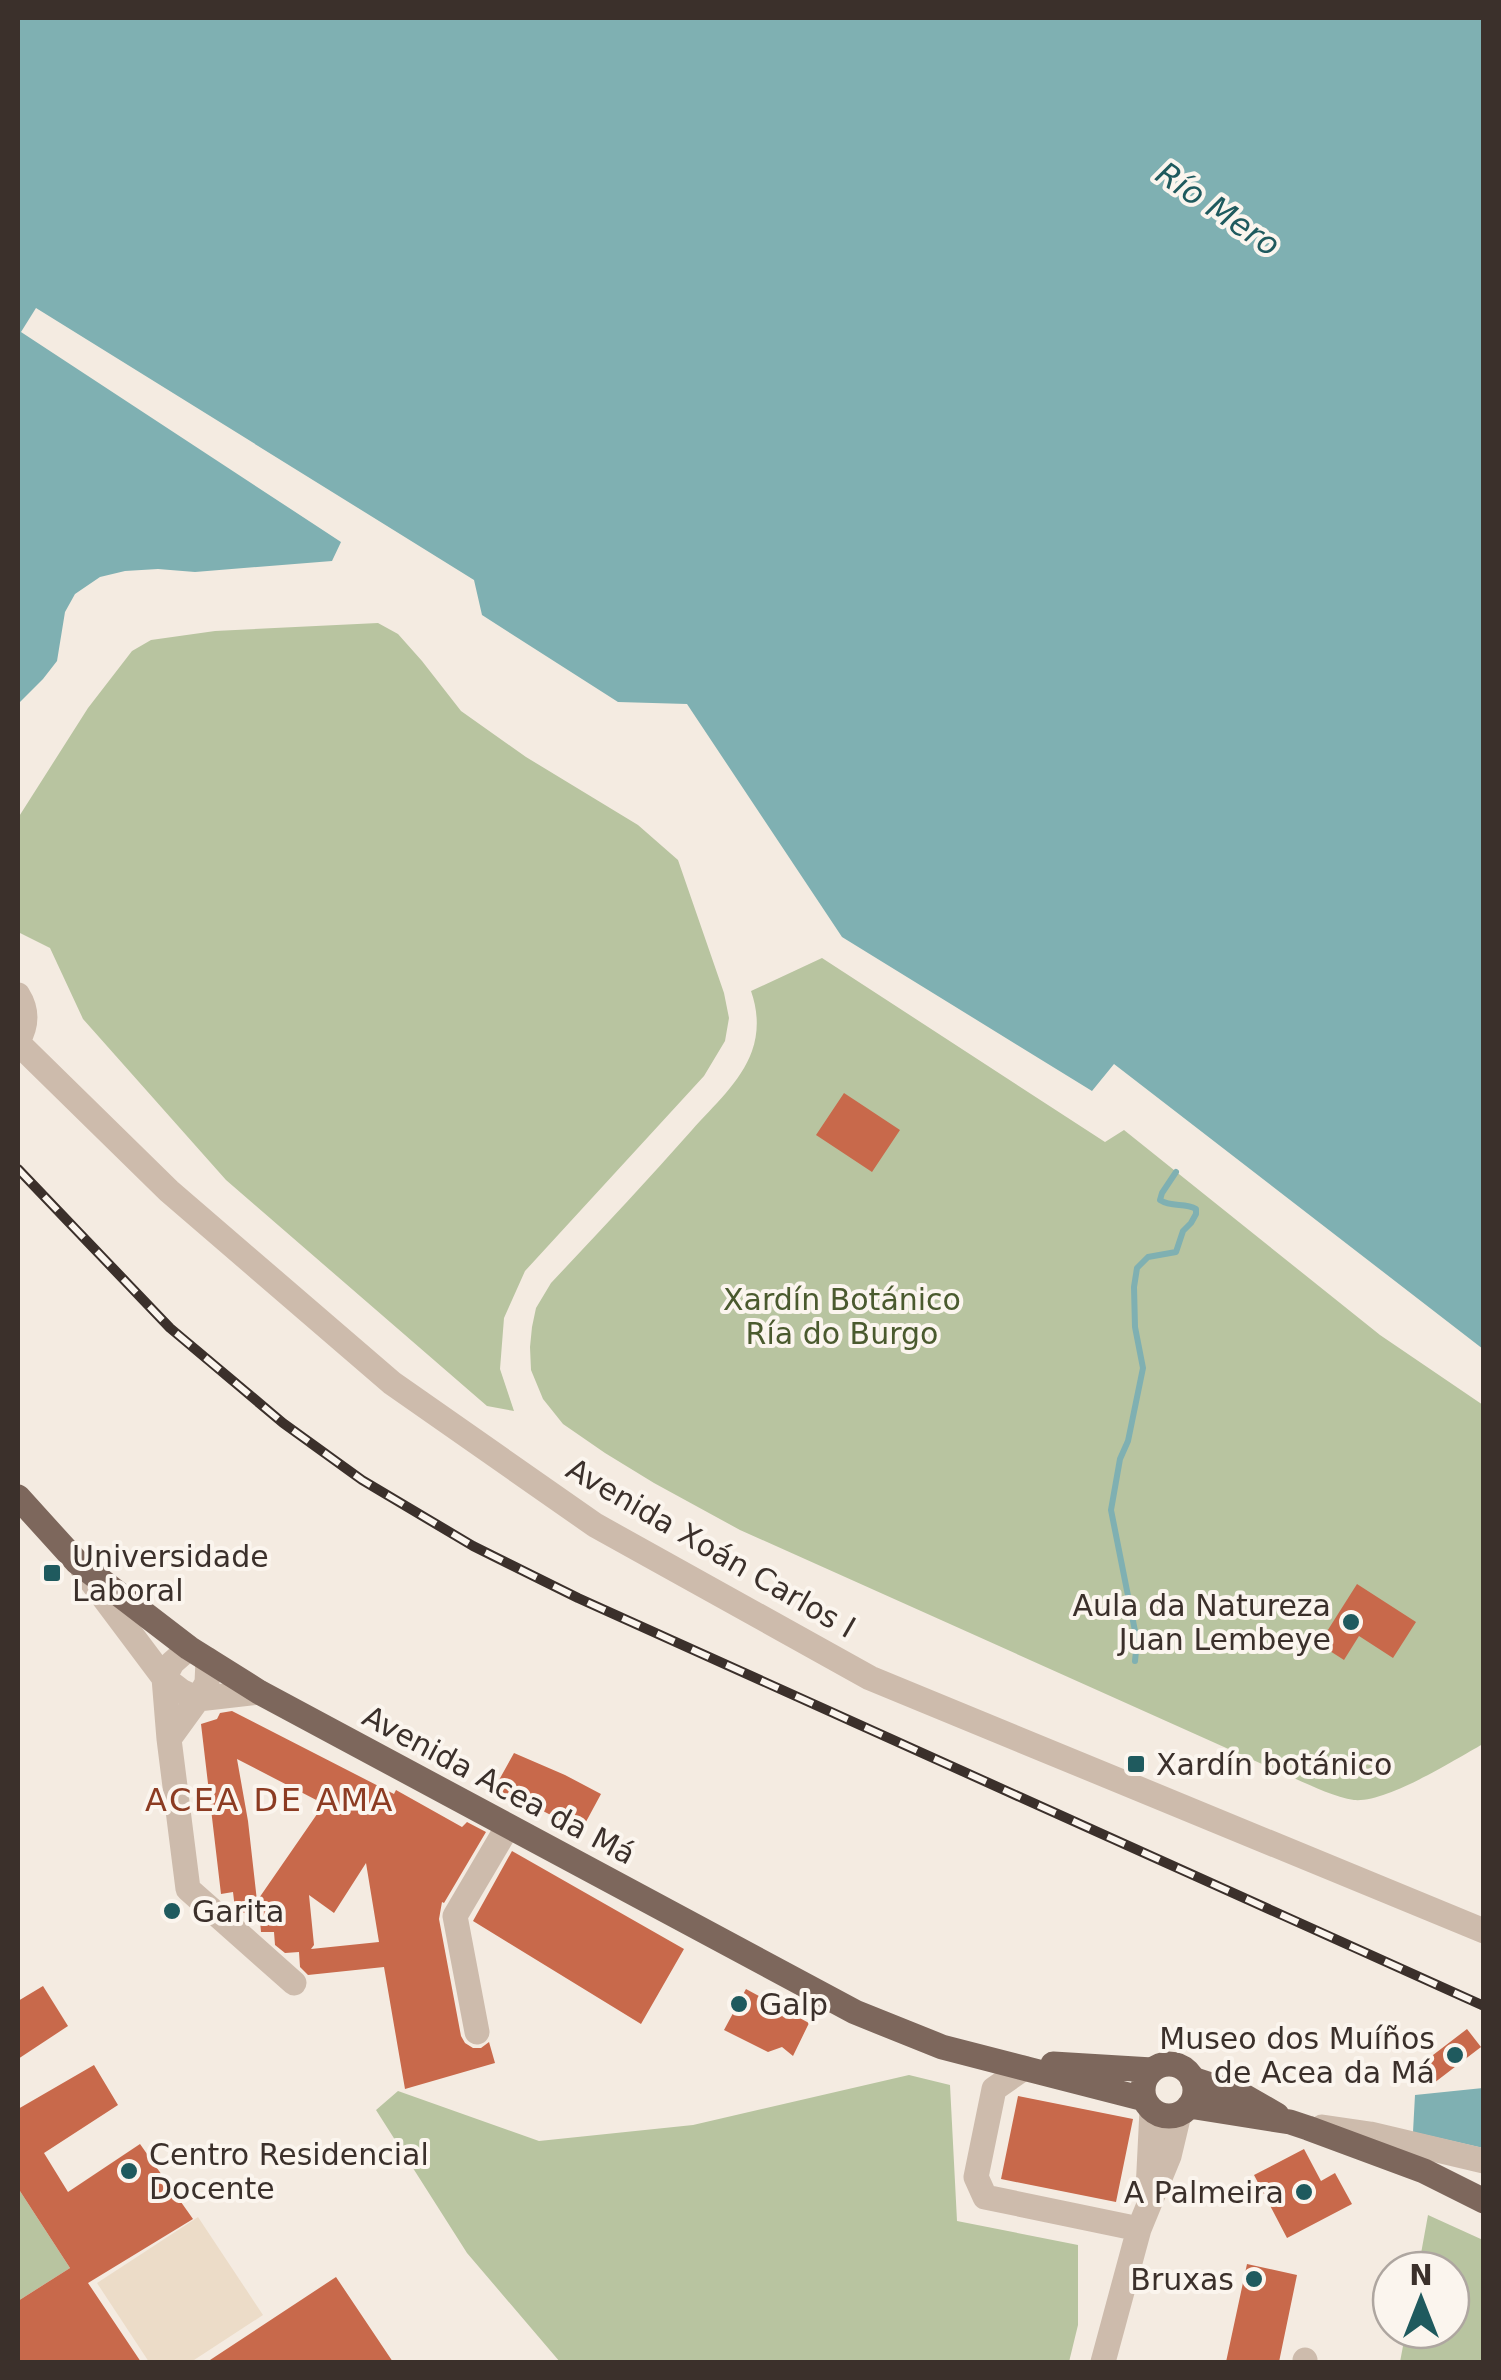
<svg xmlns="http://www.w3.org/2000/svg" width="1501" height="2380" font-family="'DejaVu Sans',sans-serif">
	<style>
		.green { fill: #b8c4a0 }
		.plaza { fill: #ecdcc8 }
		.water { fill: #7fb0b2 }
		.lines { fill: none; stroke-linecap: round; stroke-linejoin: round }
		.stream { stroke: #7fb0b2; stroke-width: 6 }
		.building { fill: #c8694b; fill-rule: evenodd }
		.minor { stroke: #cdbbac; stroke-width: 25 }
		.major { stroke: #7d675c; stroke-width: 25 }
		.rail-casing { stroke: #3b302b; stroke-width: 10 }
		.rail { stroke: #fbf5ee; stroke-width: 6; stroke-dasharray: 19; stroke-linecap: butt }
		.poi-dot { fill: #1f5a5e; stroke: #fbf5ee; stroke-width: 4 }
		.labels { text-anchor: middle; dominant-baseline: central; stroke-width: 8; stroke-linejoin: round; paint-order: stroke }
		.park-label { font-size: 30px; fill: #4a5a2e; stroke: #fbf5ee }
		.street-label { font-size: 30px; fill: #3b302b; stroke: #fbf5ee }
		.poi-label { font-size: 30px; fill: #3b302b; stroke: #fbf5ee; text-anchor: start }
		.water-label { font-size: 32px; font-style: italic; fill: #1f5a5e; stroke: #fbf5ee }
		.neighbourhood-label { font-size: 32px; letter-spacing: 2.5px; fill: #8c3b22; stroke: #fbf5ee }
	</style>
	<rect width="100%" height="100%" fill="#f4ebe1"/>
	<!-- green -->
	<path class="green" d="M378 623 398 634 422 661 461 711 526 757 638 825 678 860 724 993 729 1018 725 1041 704 1076 525 1271 504 1318 500 1369 514 1411 487 1406 226 1180 83 1019 50 948 18 932V818L88 708 132 651 151 640 215 631Z
		M822 958 1105 1142 1124 1130 1380 1335 1483 1405V1744C1454 1760 1387 1803 1354 1800 1332 1797 1302 1781 1280 1772L740 1530 654 1483 605 1453 563 1424 543 1399 531 1370 530 1347 532 1327 536 1308 551 1283C598 1233 646 1182 692 1130 713 1106 741 1082 752 1051 759 1031 758 1011 751 991Z
		M909 2075 950 2085 957 2221 1078 2245V2325L1069 2362H560L467 2253 376 2110 398 2091 539 2141 693 2125Z
		M18 2188 70 2268 18 2301Z
		M1428 2215 1483 2240V2362H1400L1406 2330H1451V2270H1418Z"/>
	<!-- plaza -->
	<path class="plaza" d="M198 2217 263 2315 191 2362H149L97 2283Z"/>
	<!-- water -->
	<path class="water" d="M18 18H1483V1349L1114 1064 1092 1091 842 937 687 704 618 702 482 615 474 580 36 308 21 332 341 542 332 561 195 572 158 569 125 571 100 577 75 594 65 612 57 661 43 679 18 704Z
		M1483 2088V2148L1413 2132 1415 2095Z"/>
	<g class="lines">
		<!-- stream -->
		<path class="stream" d="M1135 1661 1137 1641 1111 1510 1120 1459 1128 1441 1143 1368 1135 1327 1134 1287 1137 1268 1148 1257 1176 1252 1183 1231 1191 1223 1196 1214V1209C1185 1202 1172 1208 1160 1200L1162 1193 1176 1172"/>
	</g>
	<!-- building -->
	<path class="building" d="M844 1093 900 1130 872 1172 816 1135Z
		M1357 1584 1416 1622 1393 1658 1359 1636 1344 1660 1319 1644Z
		M232 1711 394 1794 396 1790 462 1827 467 1822 486 1832 444 1903 442 1902 439 1919 461 2036 465 2043 473 2048H481L489 2042 495 2063 405 2089 384 1967 308 1975 300 1967 299 1952 285 1953 275 1945 274 1932H261L259 1911 240 1913 235 1909 233 1892 221 1894 201 1724 217 1719 220 1713ZM237 1759 324 1804 257 1901 248 1821ZM366 1863 379 1942 311 1949 314 1945 309 1895 334 1913Z
		M514 1753 565 1775 601 1794 581 1831 526 1802 525 1805 494 1789Z
		M512 1851 684 1949 641 2024 473 1921Z
		M43 1986 68 2026 18 2059V2001Z
		M746 1989 809 2023 793 2056 782 2047 768 2052 724 2030Z
		M1467 2029 1481 2047 1434 2083 1420 2065Z
		M94 2065 118 2105 44 2153 68 2192 140 2144 193 2219 88 2283 141 2362H18V2301L70 2268 18 2188V2109Z
		M1018 2096 1133 2119 1116 2202 1001 2179Z
		M1304 2149 1321 2181 1335 2173 1352 2204 1287 2238 1254 2175Z
		M1247 2264 1297 2275 1279 2362H1226Z
		M336 2277 393 2362H207Z"/>
	<g class="lines">
		<!-- minor -->
		<path class="minor" d="M18 995C28 1011 27 1025 18 1041
			M18 1043 169 1191 392 1383 595 1525 870 1678 1484 1931
			M83 1570 164 1678 169 1739 188 1889 294 1983
			M189 1648 172 1663 164 1678 181 1691 198 1699 207 1683 208 1660
			M169 1739 198 1699 259 1692
			M477 2032 455 1916 508 1826
			M1024 2068 994 2089 976 2177 985 2197 1139 2229
			M1322 2127 1370 2134 1484 2161
			M1148 2190 1152 2110
			M1103 2362 1139 2229 1169 2156 1179 2114
			M1305 2362V2360"/>
		<!-- major -->
		<path class="major" d="M18 1497 77 1562 189 1648 259 1692 855 2012 942 2047 1144 2099
			M1053 2064 1152 2070
			M1143 2090a26 26 0 1 1 52 0a26 26 0 1 1-52 0Z
			M1192 2079 1244 2096 1277 2115
			M1189 2106 1290 2122 1308 2128 1424 2171 1484 2201"/>
		<!-- rail casing -->
		<g class="rail-casing">
			<path id="rail" d="M18 1169 170 1328 283 1423 362 1480 473 1546 578 1598 1484 2006"/>
		</g>
		<!-- rail -->
		<use href="#rail" class="rail"/>
	</g>
	<!-- markers -->
	<g class="poi-dot">
		<rect x="42" y="1563" width="20" height="20" rx="5"/>
		<circle cx="1351" cy="1622" r="10"/>
		<rect x="1126" y="1754" width="20" height="20" rx="5"/>
		<circle cx="172" cy="1911" r="10"/>
		<circle cx="739" cy="2004" r="10"/>
		<circle cx="1455" cy="2055" r="10"/>
		<circle cx="129" cy="2171" r="10"/>
		<circle cx="1304" cy="2192" r="10"/>
		<circle cx="1254" cy="2279" r="10"/>
	</g>
	<g class="labels">
		<!-- park labels -->
		<g class="park-label">
			<text x="842" y="1299">Xardín Botánico<tspan x="842" dy="34">Ría do Burgo</tspan></text>
		</g>
		<!-- street labels -->
		<g class="street-label">
			<text transform="translate(711 1548) rotate(30)">Avenida Xoán Carlos I</text>
			<text transform="translate(499 1785) rotate(28)">Avenida Acea da Má</text>
		</g>
		<!-- poi labels -->
		<g class="poi-label">
			<text x="72" y="1556">Universidade<tspan x="72" dy="34">Laboral</tspan></text>
			<text x="1331" y="1605" text-anchor="end">Aula da Natureza<tspan x="1331" dy="34">Juan Lembeye</tspan></text>
			<text x="1156" y="1764">Xardín botánico</text>
			<text x="192" y="1911">Garita</text>
			<text x="759" y="2004">Galp</text>
			<text x="1435" y="2038" text-anchor="end">Museo dos Muíños<tspan x="1435" dy="34">de Acea da Má</tspan></text>
			<text x="149" y="2154">Centro Residencial<tspan x="149" dy="34">Docente</tspan></text>
			<text x="1284" y="2192" text-anchor="end">A Palmeira</text>
			<text x="1234" y="2279" text-anchor="end">Bruxas</text>
		</g>
		<!-- water labels -->
		<g class="water-label">
			<text transform="translate(1218 209) rotate(34)">Río Mero</text>
		</g>
		<!-- neighbourhood labels -->
		<g class="neighbourhood-label">
			<text x="270" y="1800">ACEA DE AMA</text>
		</g>
	</g>
	<!-- border -->
	<rect width="1501" height="2380" fill="none" stroke="#3b302b" stroke-width="40"/>
	<!-- north arrow -->
	<g transform="translate(1421 2300)"><circle r="48" fill="#fbf5ee" stroke="#aea6a0" stroke-width="2.5"/>
	<path d="M0-8L18 38L0 25L-18 38Z" fill="#1f5a5e"/>
	<text y="-15" font-size="28" font-weight="bold" text-anchor="middle" fill="#3b302b">N</text>
	</g>
</svg>
